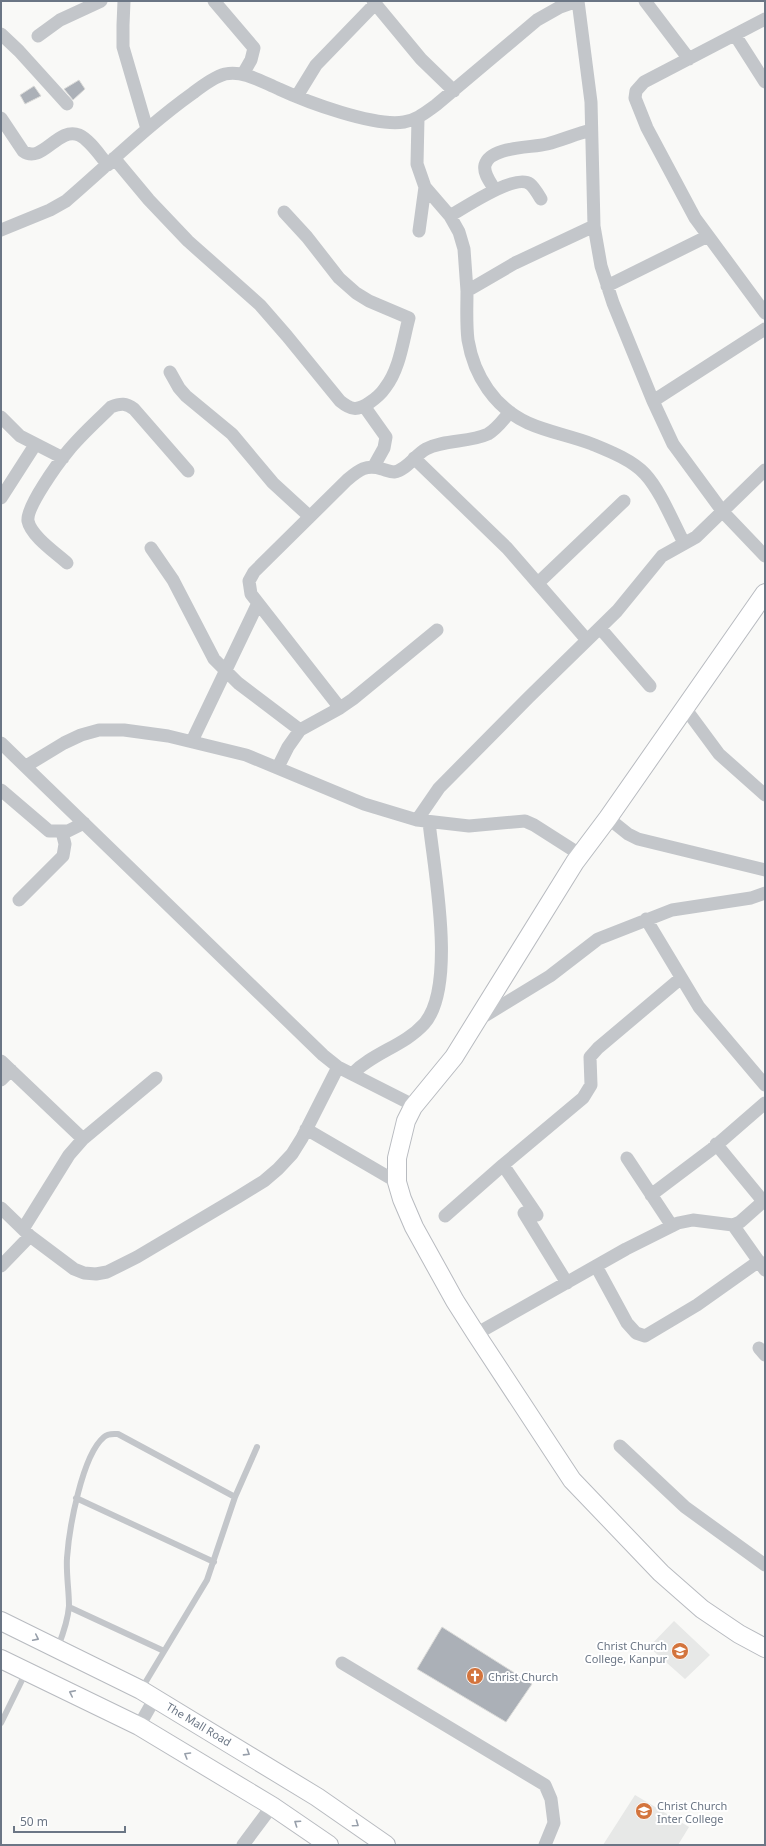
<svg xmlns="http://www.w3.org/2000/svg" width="766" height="1846" font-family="'Noto Sans',sans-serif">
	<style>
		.built { fill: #e7e8e7 }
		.building { fill: #abb0b7; stroke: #dbdbd9 }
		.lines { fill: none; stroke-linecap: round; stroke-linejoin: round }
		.secondary-casing { stroke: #b8bbc0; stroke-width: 20 }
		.lane { stroke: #c3c6ca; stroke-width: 6 }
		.street { stroke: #c3c6ca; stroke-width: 13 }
		.secondary { stroke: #fff; stroke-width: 18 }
		.oneway { stroke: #979faa }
		.labels { text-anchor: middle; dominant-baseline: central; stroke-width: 4; stroke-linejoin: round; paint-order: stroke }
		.poi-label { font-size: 11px; fill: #6b7685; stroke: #fff; text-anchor: start }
		.street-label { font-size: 11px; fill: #6b7685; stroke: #fff }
	</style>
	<rect width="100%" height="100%" fill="#f9f9f7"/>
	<!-- built -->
	<path class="built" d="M674 1621 710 1655 685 1679 649 1647Z
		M635 1795 689 1827 678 1845H603Z"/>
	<!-- building -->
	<path class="building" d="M79 80 85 89 73 100 64 89Z
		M34 86 41 96 25 104 20 95Z
		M442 1627 532 1684 506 1722 417 1669Z"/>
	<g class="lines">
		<!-- secondary casing -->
		<g class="secondary-casing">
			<path id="secondary" d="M765 593 608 818 575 862 454 1057 413 1107 406 1121 397 1158V1182L402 1199 414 1227 455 1301 476 1334 572 1480 661 1573 702 1609 739 1634 765 1648
				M1 1621 141 1690 317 1797 386 1845
				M1 1659 139 1726 272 1806 329 1845"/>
		</g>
		<!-- lane -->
		<path class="lane" d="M76 1498 214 1562
			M69 1607 164 1651
			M58 1647C63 1634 68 1620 69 1606 69 1590 66 1574 67 1558 69 1529 82 1455 104 1437 108 1433 113 1434 118 1434L235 1497
			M142 1688 207 1580 235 1497 257 1447
			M1 1723 25 1674"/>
		<!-- street -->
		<path class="street" d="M124 1 123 25V47L147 129
			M214 1 254 48 251 60 243 74
			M373 1 421 59 454 91
			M578 1 591 102 594 226 601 266 613 303 653 401 673 444 723 512 765 556
			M645 1 689 59
			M765 19 644 82 636 91 635 98 647 128 695 218 765 313
			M1 34 19 51 67 104
			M735 35 765 82
			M38 36 60 20 101 1
			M297 96 316 65 375 4
			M1 118 23 151C42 165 58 126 79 135 90 140 100 156 108 165
			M418 118 417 164 425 187 450 216 459 232 464 249 467 291 515 263 594 226
			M114 158 149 200 188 241 260 305 287 336 340 401C351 410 357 411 369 403 375 399 381 394 385 388 400 369 403 340 409 318L369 301 356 293 339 278 307 237 284 212
			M495 190C491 183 483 174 485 165 490 146 532 148 547 144 562 140 576 134 591 130
			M450 216C464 208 515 173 530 184 534 187 538 194 541 199
			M1 230 50 210 66 201C108 165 148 125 193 93 202 86 214 77 225 74 244 70 262 82 279 89 307 102 374 127 404 122 417 120 426 112 436 105L537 20 560 7 577 1
			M419 231 425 187
			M607 286 708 236
			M467 291C467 307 466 324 468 340 474 376 495 408 528 423 548 432 571 436 592 444 609 451 632 460 645 474 660 490 673 522 684 543
			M170 372 179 388 186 396 232 434 273 483 309 516
			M653 401 765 329
			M364 406 386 437 384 448 374 466
			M1 417 20 436 63 458
			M414 458 507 548 587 640
			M1 498 35 445
			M151 548 173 580 214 659 238 683 300 730
			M67 563C56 553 31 536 28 521 26 507 58 463 68 451 81 435 97 421 111 407 121 403 126 403 134 409L188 471
			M538 583 624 501
			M600 628 650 686
			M340 708 251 594 249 581 254 572 347 480C359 470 366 464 382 469 386 470 390 472 394 472 407 470 415 455 426 449 445 439 469 443 488 434 497 429 503 420 510 412
			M685 708 719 754 765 795
			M192 741 258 603
			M1 743 323 1055 338 1067 415 1106
			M26 766 64 743 81 735 99 730H124L168 736 246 755 364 804 417 820 469 826 525 821 534 825 581 855
			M278 767 288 747 300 730 340 708 353 699 437 630
			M1 790 49 831H68L84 823
			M608 818 628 834 638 839 765 870
			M417 820 439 788 529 697 617 611 662 556 696 537 765 470
			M19 900 63 856 65 844 62 832
			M646 919 699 1007 765 1085
			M478 1020 550 976 598 939 672 910 751 898 765 893
			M1 1061 83 1139
			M352 1074C374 1052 404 1046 424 1024 457 987 434 870 429 822
			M1 1080 11 1070
			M306 1129 397 1182
			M716 1144 763 1201
			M627 1158 672 1226
			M503 1165 537 1215
			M651 1195 712 1149 765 1103
			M1 1208 30 1236 74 1269 84 1273 96 1274 107 1272 137 1257 238 1197 264 1181 278 1169 292 1154 302 1138 338 1067
			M524 1213 567 1283
			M445 1216 503 1165 583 1098 591 1085 590 1057 598 1048 681 978
			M733 1225 765 1270
			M23 1229 69 1155 83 1139 156 1078
			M1 1266 30 1236
			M596 1266 627 1323 636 1333 645 1336 697 1305 759 1261
			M476 1334 626 1249 678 1223 693 1220 733 1225 740 1222 765 1200
			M759 1348 765 1355
			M620 1446 685 1507 765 1565
			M342 1663 545 1785 551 1799 554 1823 545 1845
			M139 1726 155 1698
			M243 1845 272 1806"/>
		<!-- secondary -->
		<use href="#secondary" class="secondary"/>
	</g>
	<!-- one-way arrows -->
	<defs><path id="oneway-chevron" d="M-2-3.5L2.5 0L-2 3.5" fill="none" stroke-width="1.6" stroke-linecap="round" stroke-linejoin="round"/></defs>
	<g class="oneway">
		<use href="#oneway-chevron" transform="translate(36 1638) rotate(26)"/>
		<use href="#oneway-chevron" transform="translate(72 1693) rotate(-154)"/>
		<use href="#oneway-chevron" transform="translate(247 1753) rotate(32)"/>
		<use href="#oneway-chevron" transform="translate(187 1755) rotate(-149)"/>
		<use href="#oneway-chevron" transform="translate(297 1823) rotate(-146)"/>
		<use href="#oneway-chevron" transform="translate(356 1824) rotate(35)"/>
	</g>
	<!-- icons -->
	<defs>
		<g id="university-disc" transform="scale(0.9)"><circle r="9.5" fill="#d3743d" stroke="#fff"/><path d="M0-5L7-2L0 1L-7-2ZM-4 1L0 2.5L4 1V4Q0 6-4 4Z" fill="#fff"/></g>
		<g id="church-disc" transform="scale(0.9)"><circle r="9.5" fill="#d3743d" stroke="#fff"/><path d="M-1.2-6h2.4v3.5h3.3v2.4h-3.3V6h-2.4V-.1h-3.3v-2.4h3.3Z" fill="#fff"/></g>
	</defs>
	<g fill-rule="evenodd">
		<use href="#university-disc" x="680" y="1651"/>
		<use href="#church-disc" x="475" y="1676"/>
		<use href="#university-disc" x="644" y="1811"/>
	</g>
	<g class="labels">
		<!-- poi labels -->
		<g class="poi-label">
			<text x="667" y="1645" text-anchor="end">Christ Church<tspan x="667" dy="13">College, Kanpur</tspan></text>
			<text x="488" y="1676">Christ Church</text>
			<text x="657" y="1805">Christ Church<tspan x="657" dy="13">Inter College</tspan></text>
		</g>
		<!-- street labels -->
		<g class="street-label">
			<text transform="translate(199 1724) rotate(31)">The Mall Road</text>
		</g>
	</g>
	<!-- border -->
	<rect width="766" height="1846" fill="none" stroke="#6b7685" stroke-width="4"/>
	<!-- scale -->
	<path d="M14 1826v6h111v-6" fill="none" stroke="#6b7685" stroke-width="2"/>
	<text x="20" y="1826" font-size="12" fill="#6b7685" stroke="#ffffff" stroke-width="3" paint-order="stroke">50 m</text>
</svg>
